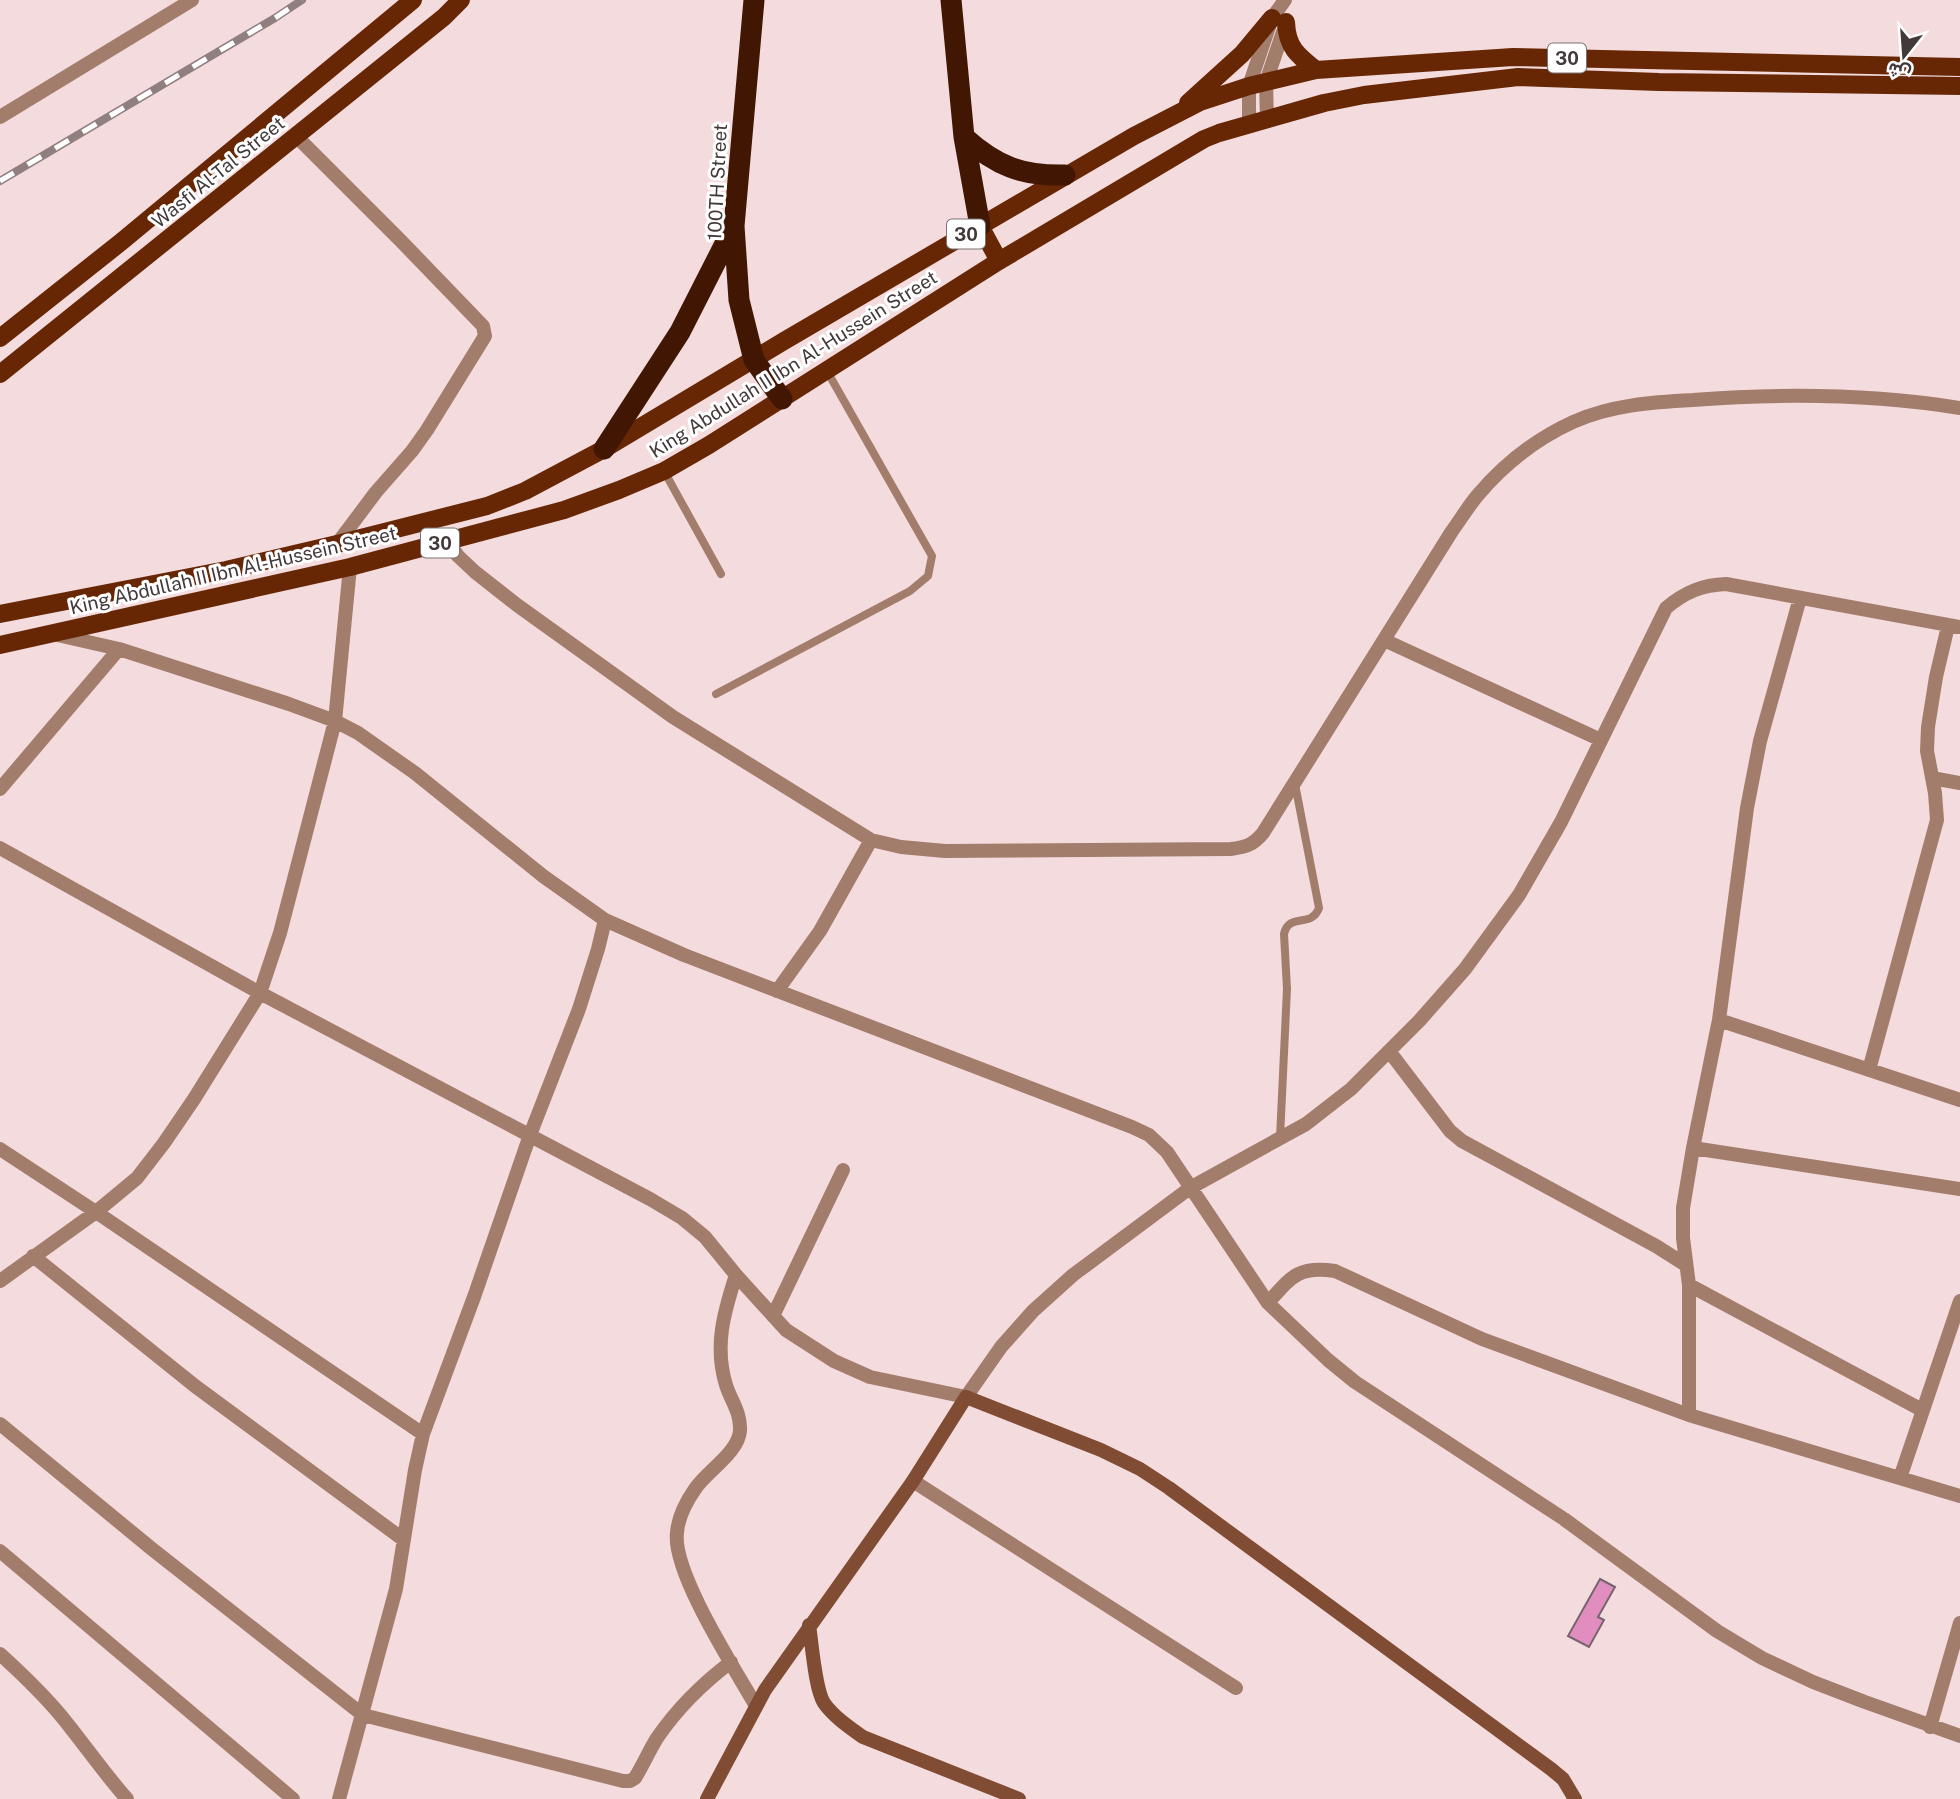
<svg xmlns="http://www.w3.org/2000/svg" width="1960" height="1799" font-family="'Public Sans',Vazirmatn,sans-serif">
	<style>
		.building { fill: #e28dbf; stroke: #75646d; stroke-width: 2 }
		.lines { fill: none; stroke-linecap: round; stroke-linejoin: round }
		.lane { stroke: #a37d6c; stroke-width: 8 }
		.street { stroke: #a37d6c; stroke-width: 14 }
		.secondary { stroke: #814c34; stroke-width: 14 }
		.primary { stroke: #672704; stroke-width: 18 }
		.highway { stroke: #411703; stroke-width: 21 }
		.rail-casing { stroke: #907f80; stroke-width: 8 }
		.rail { stroke: #fff; stroke-width: 5; stroke-dasharray: 16; stroke-linecap: butt }
		.labels { text-anchor: middle; dominant-baseline: central; stroke-width: 6; stroke-linejoin: round; paint-order: stroke }
		.shield { fill: #fff; stroke: #7b7475; stroke-width: 2 }
		.shield-label { font-size: 18px; font-weight: bold; fill: #43393a }
		.street-label { font-size: 19px; fill: #43393a; stroke: #fff }
	</style>
	<rect width="100%" height="100%" fill="#f4dbdd"/>
	<!-- building -->
	<path class="building" d="M1600 1579 1615 1587 1598 1617 1604 1620 1589 1647 1568 1636Z"/>
	<g class="lines">
		<!-- lane -->
		<path class="lane" d="M664 471 721 574
			M716 694 910 591 928 576 932 556 827 371
			M1280 1138 1287 989 1284 934C1289 912 1311 929 1319 908L1295 784"/>
		<!-- street -->
		<path class="street" d="M0 117 192 0
			M1267 120 1266 82 1286 23
			M1249 124V86L1272 18 1285 0
			M296 136 401 241 483 326 485 336 427 430 412 451 376 492 337 544
			M447 541 458 556 475 572 517 605 673 717 871 840 901 847 945 851 1231 849C1246 847 1253 845 1263 833L1452 531C1460 520 1468 507 1477 496 1503 465 1536 439 1573 422 1611 405 1653 402 1693 400 1782 393 1872 394 1960 408
			M53 634 119 649 289 704 335 721 358 733 415 773 543 876 605 920 684 955 1132 1127 1149 1135 1167 1152 1268 1303 1328 1360 1355 1382 1564 1519 1717 1631 1762 1658 1813 1682 1865 1702 1960 1736
			M1384 640 1601 740
			M1932 778 1960 783
			M0 789 119 649
			M0 848 260 993 650 1199 682 1218 705 1237 736 1275 786 1330 834 1361 870 1377 966 1397 1001 1347 1033 1311 1073 1275 1190 1188 1306 1124 1351 1089 1420 1020 1465 969 1519 895 1561 822 1666 608C1685 592 1702 585 1726 584L1960 627
			M777 991 820 931 871 840
			M1719 1020 1960 1100
			M1389 1051 1450 1131 1462 1141 1656 1246 1686 1265
			M1869 1070 1937 820 1935 793 1927 751 1928 727 1936 677 1948 626
			M1693 1148 1960 1189
			M0 1149 96 1212 423 1434
			M33 1256 195 1386 404 1540
			M736 1275C724 1312 714 1346 726 1385 731 1401 741 1412 740 1431 738 1453 707 1471 695 1489 686 1502 678 1516 677 1533 672 1572 735 1669 756 1706
			M0 1281 96 1212 137 1178 164 1143 194 1099 260 993 280 933 335 721 350 567
			M1689 1285 1922 1410
			M1268 1303C1290 1278 1298 1265 1335 1271L1482 1339 1689 1415 1960 1496
			M773 1316 843 1170
			M1689 1415V1285L1683 1238V1208L1693 1148 1719 1020 1747 808 1760 741 1800 598
			M0 1424 152 1549 363 1715 623 1781H630L635 1778C643 1765 649 1751 657 1738 677 1709 703 1683 731 1662
			M1900 1478 1960 1301
			M913 1481 1236 1688
			M0 1551 293 1799
			M0 1654C22 1674 43 1694 62 1717 84 1744 104 1773 127 1799
			M1930 1727 1960 1623
			M339 1799 396 1589 415 1470 423 1434 474 1297 530 1135 579 1009 598 949 605 920"/>
		<!-- secondary -->
		<path class="secondary" d="M809 1625C812 1644 815 1689 824 1703 834 1717 849 1727 863 1737L1019 1799
			M707 1799 765 1690 913 1481 966 1397 1101 1450 1140 1469 1169 1488 1551 1769 1563 1779 1575 1799"/>
		<!-- primary -->
		<path class="primary" d="M1286 22C1287 47 1297 55 1316 70
			M1188 103 1242 54 1272 18
			M980 226 999 261
			M0 338 121 242 413 0
			M0 374 444 17 461 0
			M0 614 226 570 337 544 487 506 525 491 604 449 784 341 1134 136 1200 102 1249 86 1316 70 1513 57 1960 67
			M0 645 350 567 564 510 619 490 664 471 709 445 999 261 1204 139 1219 133 1324 103 1364 95 1518 77 1659 82 1960 86"/>
		<!-- highway -->
		<path class="highway" d="M754 0 734 226 739 300 754 360 782 399
			M951 0 964 137 980 226
			M964 137C996 166 1022 176 1065 175
			M604 449 680 332 733 228"/>
		<!-- rail casing -->
		<g class="rail-casing">
			<path id="rail" d="M0 181 275 18 302 0"/>
		</g>
		<!-- rail -->
		<use href="#rail" class="rail"/>
	</g>
	<g class="labels">
		<!-- shield labels -->
		<g class="shield">
			<rect x="1548" y="43.5" width="38" height="29" rx="5"/>
			<rect x="947" y="219.5" width="38" height="29" rx="5"/>
			<rect x="421" y="528.5" width="38" height="29" rx="5"/>
		</g>
		<g class="shield-label">
			<text x="1567" y="58">30</text>
			<text x="966" y="234">30</text>
			<text x="440" y="543">30</text>
		</g>
		<!-- street labels -->
		<g class="street-label">
			<text transform="translate(218 172) rotate(-39)">Wasfi Al-Tal Street</text>
			<text transform="translate(717 182) rotate(-87)">100TH Street</text>
			<text transform="translate(793 364) rotate(-32)">King Abdullah II Ibn Al-Hussein Street</text>
			<text transform="translate(233 570) rotate(-13)">King Abdullah II Ibn Al-Hussein Street</text>
		</g>
	</g>
	<!-- north arrow -->
	<g transform="translate(1904 56) rotate(197)" stroke="#ffffff" stroke-width="5" paint-order="stroke">
	<path d="M0-5L12 26L0 18L-12 26Z" fill="#43393a"/>
	<text y="-10" font-size="19" font-weight="bold" text-anchor="middle" fill="#43393a">ش</text>
	</g>
</svg>
